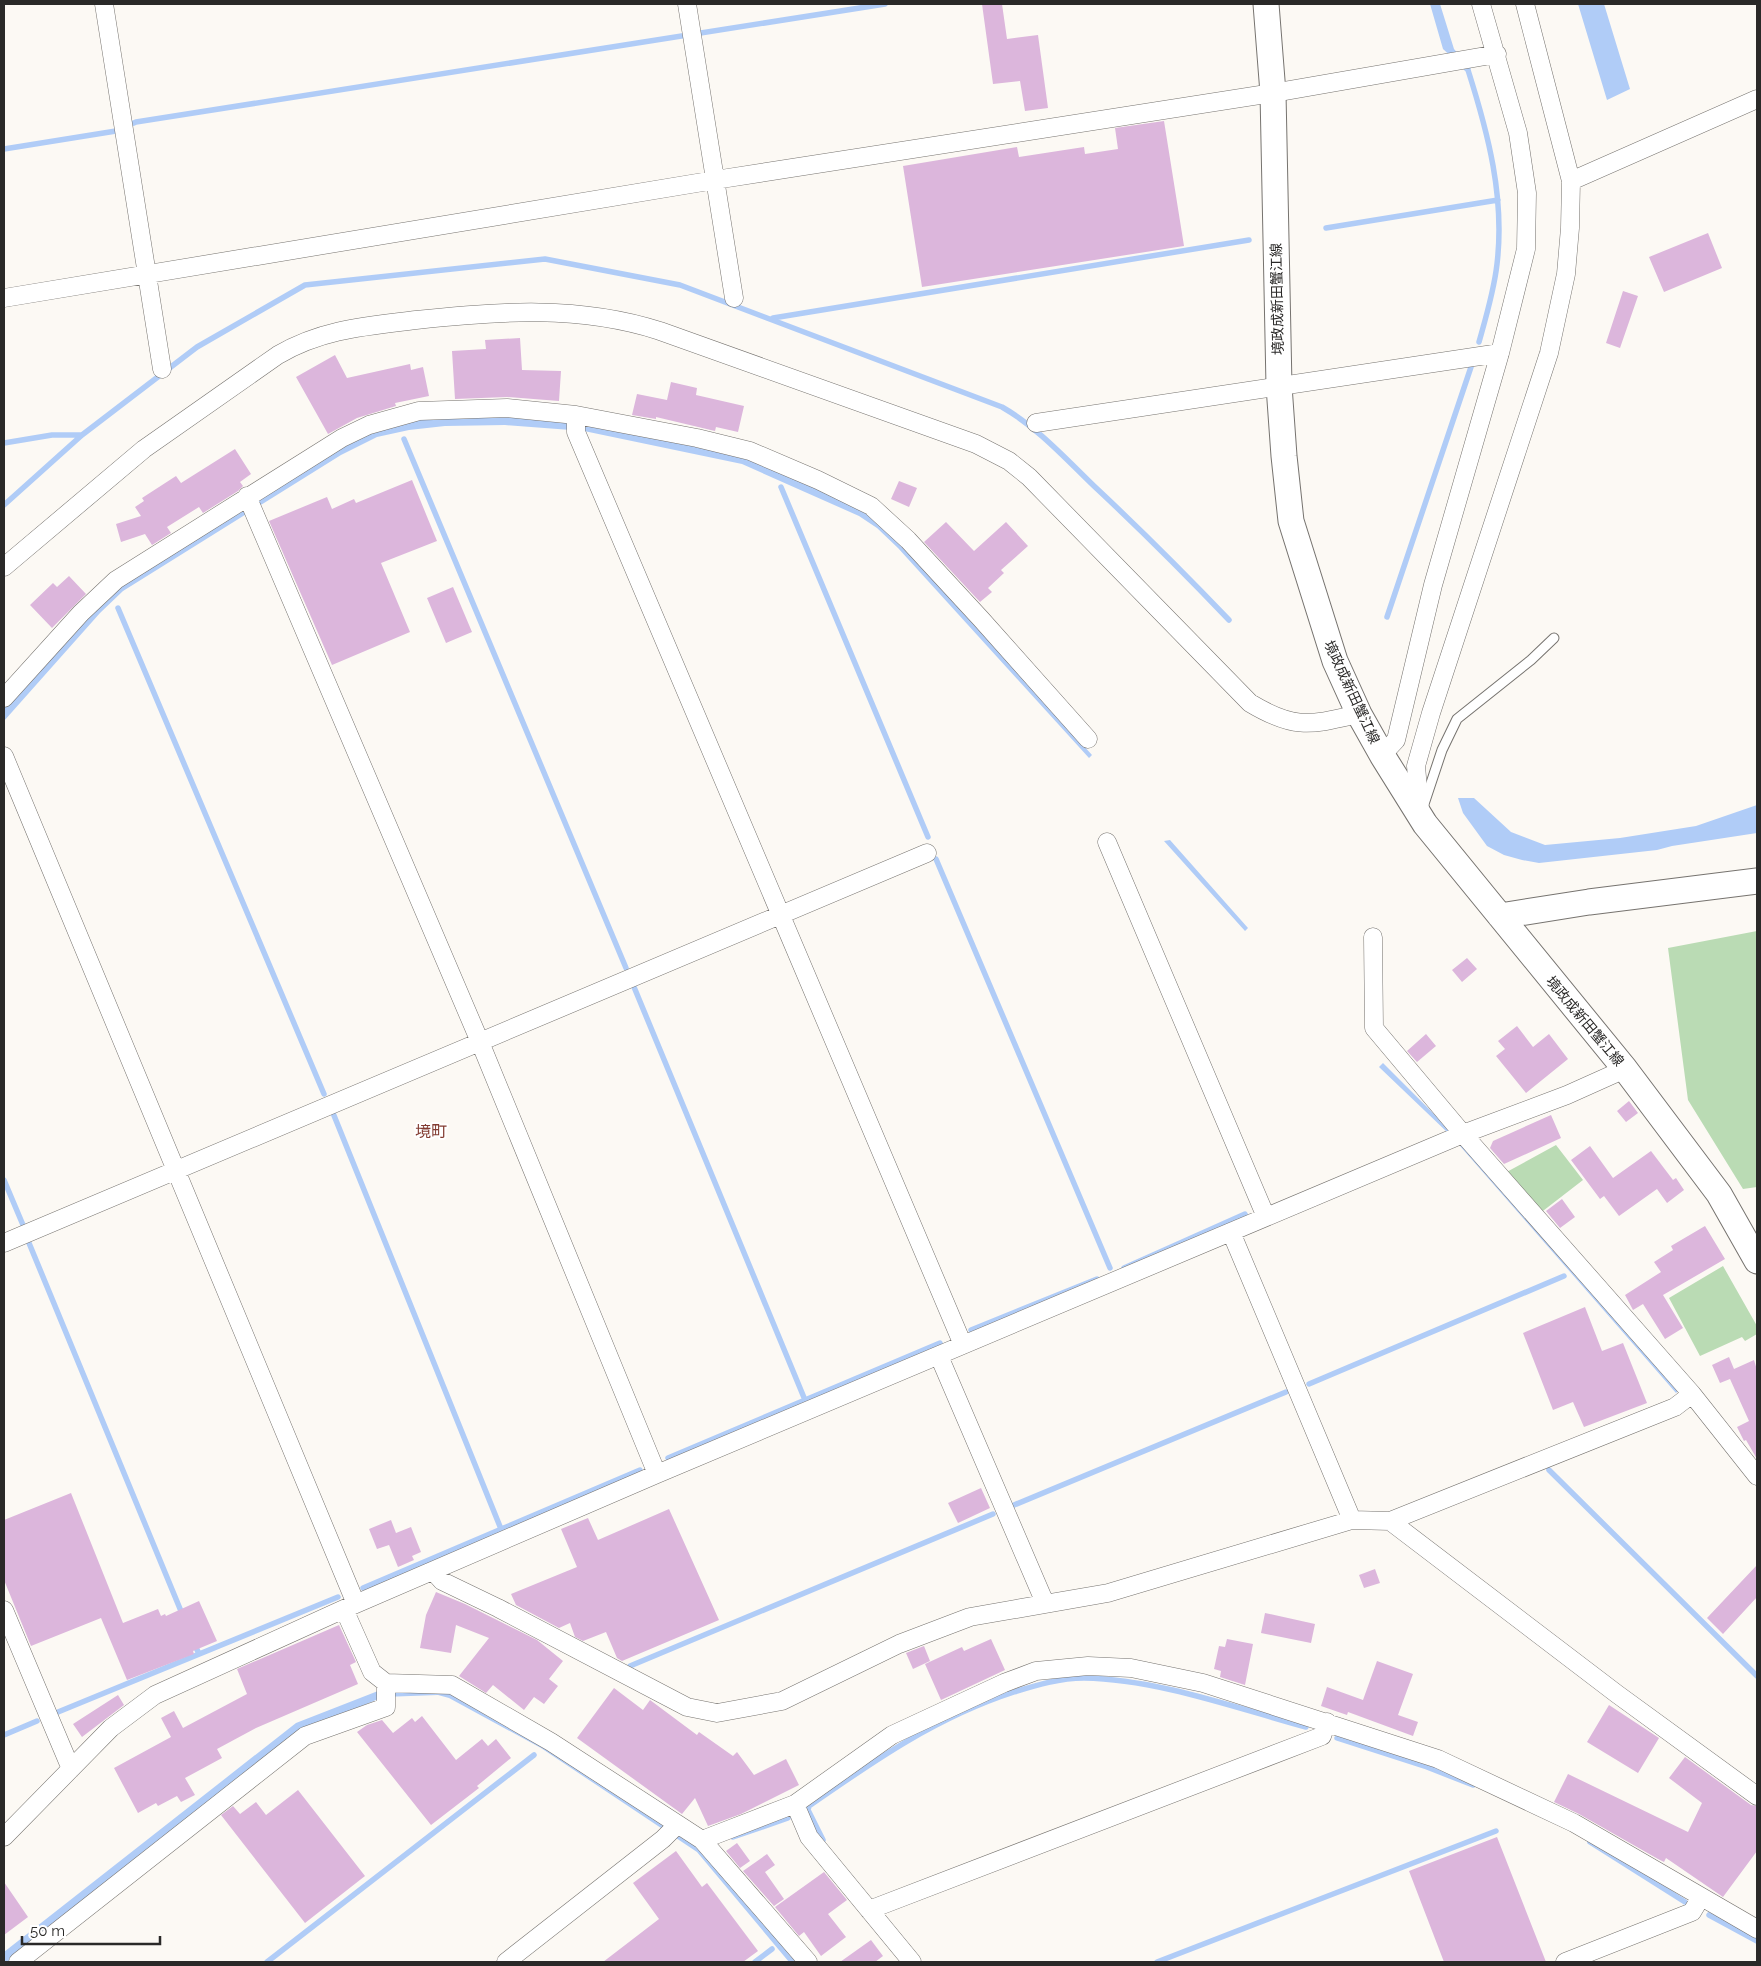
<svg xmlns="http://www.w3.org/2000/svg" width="1761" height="1966" font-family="Raleway,'Noto Sans JP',sans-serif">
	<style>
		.green { fill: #badbb4 }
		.water { fill: #b0ccf7 }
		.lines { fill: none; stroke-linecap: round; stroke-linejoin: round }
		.stream { stroke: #b0ccf7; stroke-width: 5.5 }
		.building { fill: #dcb6dc }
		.lane-casing { stroke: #76736f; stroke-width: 11 }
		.street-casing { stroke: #76736f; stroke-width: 19 }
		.secondary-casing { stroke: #76736f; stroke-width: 27 }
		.lane { stroke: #fff; stroke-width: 9 }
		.street { stroke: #fff; stroke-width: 18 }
		.secondary { stroke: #fff; stroke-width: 25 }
		.labels { text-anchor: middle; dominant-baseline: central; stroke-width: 4; stroke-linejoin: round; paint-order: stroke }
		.street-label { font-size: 14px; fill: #2a2928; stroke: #fff }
		.quarter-label { font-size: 16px; fill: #823b31; stroke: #fff }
	</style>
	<rect width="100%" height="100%" fill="#fcf9f4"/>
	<!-- green -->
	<path class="green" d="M1757 931V1187L1743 1189 1688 1100 1668 948Z
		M1556 1145 1583 1180 1539 1214 1503 1174Z
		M1723 1266 1757 1326V1334L1745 1341 1742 1337 1700 1356 1669 1298Z"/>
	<!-- water -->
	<path class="water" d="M1430 4H1440L1454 49 1471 69 1466 70 1443 49Z
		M1578 4H1604L1630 89 1607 100Z
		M505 416 570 421 748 457 848 504 877 520 900 543 1092 755 1089 758 898 548 877 528 859 516 742 464 584 431 505 425 445 426 409 430 377 437 341 455 123 591 100 613 4 721V708L107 594 336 448 371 431 416 419Z
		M1458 798H1474L1511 832 1545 845 1620 838 1696 826 1757 805V833L1672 846 1657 850 1539 863 1522 860 1504 855 1487 846 1463 813Z
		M1170 840 1248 928 1245 931 1164 841Z
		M1383 1063 1451 1131 1447 1132 1379 1067Z
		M1465 1144 1680 1389 1676 1393 1460 1146Z
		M445 1688 549 1746 703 1849 801 1962H789L697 1852 541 1748 449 1698 438 1695 383 1697 301 1732 7 1962H4V1952L296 1723 378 1691Z"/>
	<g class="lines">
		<!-- stream -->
		<path class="stream" d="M1463 65 1468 70C1488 133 1505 197 1497 264 1494 291 1486 317 1479 342
			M4 149 116 131 136 122 885 4
			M1326 228 1498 200
			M773 318 1249 240
			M404 439 626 968
			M4 443 52 435H82
			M781 487 928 837
			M4 505 82 435 197 347 305 285 545 259 680 285 1002 407C1037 427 1065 458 1094 486 1140 529 1185 574 1229 620
			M118 608 324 1094
			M1387 617 1471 367
			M936 859 1110 1268
			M634 987 805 1400
			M333 1113 501 1529
			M4 1180 23 1225
			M29 1243 183 1616
			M1124 1268 1245 1214
			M971 1330 1097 1279
			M1309 1384 1564 1276
			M668 1458 940 1343
			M1549 1470 1757 1676
			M1014 1505 1286 1392
			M363 1588 640 1470
			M194 1643 199 1654
			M630 1666 993 1514
			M58 1712 338 1597
			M4 1735 37 1721
			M1337 1738 1427 1767 1473 1785
			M733 1837 788 1818
			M823 1840 808 1810 809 1806C875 1760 937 1717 1014 1692 1037 1685 1060 1678 1084 1678 1156 1679 1236 1708 1306 1727
			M1590 1842 1685 1902
			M1709 1915 1757 1941
			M267 1962 534 1755
			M755 1962 772 1949
			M1157 1962 1496 1831"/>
	</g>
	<!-- building -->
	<path class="building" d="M982 4H1002L1007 39 1038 35 1048 108 1025 111 1020 81 993 84Z
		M1164 121 1184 246 922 287 903 166 1017 147 1019 157 1084 147 1085 154 1118 149 1115 128Z
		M1708 233 1722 268 1664 292 1649 257Z
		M1623 291 1638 296 1620 348 1606 343Z
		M520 338 522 370 561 371 559 401 507 397 455 399 452 351 486 349 485 340Z
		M335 355 347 378 410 364 411 370 423 367 429 396 395 403 396 406 357 418 328 434 296 377Z
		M671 382 697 388 696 395 744 406 738 432 716 427 715 431 656 417V419L632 415 637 394 667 400Z
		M235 449 251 474 240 482 243 486 238 491 203 513 199 507 167 527 171 533 152 545 145 534 121 542 116 524 141 516 135 507 144 501 142 498 176 476 181 483Z
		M412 480 437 541 381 563 410 632 332 665 269 521 327 497 332 509 354 499 356 503Z
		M899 481 917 488 909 507 891 499Z
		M946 522 974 551 1006 522 1028 546 1001 570 1004 573 988 588 992 592 980 602 924 542Z
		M69 576 86 594 52 628 30 605 53 583 57 587Z
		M453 587 472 632 446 643 427 598Z
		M1467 958 1477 969 1462 982 1452 970Z
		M1517 1026 1533 1047 1549 1034 1568 1059 1526 1093 1496 1056 1505 1049 1498 1041Z
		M1426 1034 1436 1046 1417 1062 1407 1051Z
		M1629 1101 1638 1113 1626 1122 1617 1111Z
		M1551 1115 1561 1138 1504 1164 1490 1148 1493 1141Z
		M1590 1146 1613 1178 1651 1151 1673 1180 1676 1178 1684 1190 1667 1203 1657 1189 1619 1216 1604 1196 1600 1199 1571 1160Z
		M1562 1199 1575 1217 1560 1228 1546 1211Z
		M1705 1226 1725 1259 1663 1295 1683 1328 1665 1339 1643 1304 1633 1310 1625 1295 1661 1272 1654 1262 1673 1250 1671 1246Z
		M1585 1307 1602 1351 1623 1343 1647 1403 1584 1427 1573 1402 1553 1410 1523 1333Z
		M1729 1357 1734 1369 1754 1360 1757 1370V1459L1746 1440 1744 1441 1737 1427 1749 1421 1730 1379 1720 1383 1712 1365Z
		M981 1488 990 1508 958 1523 948 1503Z
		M71 1493 123 1623 158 1609 161 1616 165 1614 166 1616 199 1601 217 1641 193 1651 194 1654 127 1680 101 1618 31 1646 4 1580V1520Z
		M669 1509 719 1620 622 1661 617 1658 606 1632 583 1641 575 1637 570 1623 559 1628 516 1605 511 1594 577 1567 561 1529 588 1518 598 1540Z
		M391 1520 396 1533 411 1527 421 1552 412 1556 414 1560 398 1567 389 1545 377 1549 369 1529Z
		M1757 1565V1597L1723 1634 1707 1618Z
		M1375 1569 1380 1583 1364 1588 1359 1575Z
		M436 1592 465 1604 537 1640 563 1661 549 1679 558 1686 544 1704 534 1697 524 1710 493 1685 486 1693 459 1676 489 1638 456 1625 451 1653 420 1648 426 1615Z
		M1265 1613 1315 1624 1311 1643 1261 1633Z
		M339 1625 356 1662 350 1665 358 1684 256 1728 217 1749 222 1758 185 1778 195 1795 181 1802 177 1796 158 1806 156 1803 138 1813 114 1768 171 1737 161 1718 174 1711 183 1728 247 1694 237 1669Z
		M991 1639 1005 1670 941 1700 925 1664 962 1647 964 1651Z
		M1227 1639 1253 1644 1245 1685 1220 1677 1221 1671 1214 1669 1219 1646 1225 1647Z
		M924 1646 930 1661 913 1669 906 1653Z
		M1377 1661 1413 1674 1398 1715 1418 1722 1413 1736 1348 1712 1347 1715 1321 1706 1327 1687 1363 1700Z
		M614 1688 643 1710 650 1700 697 1735 699 1732 733 1756 737 1752 754 1775 786 1759 799 1785 741 1814 708 1826 695 1798 682 1814 577 1738Z
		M118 1695 124 1705 82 1737 73 1724Z
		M1609 1705 1659 1738 1638 1773 1587 1742Z
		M422 1716 456 1760 482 1739 488 1746 496 1739 511 1758 477 1786 479 1788 431 1825 357 1732 367 1725 382 1720 393 1733 412 1718 415 1722Z
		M1685 1757 1751 1805 1757 1806V1851L1723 1897 1666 1858 1664 1862 1658 1859 1579 1814 1554 1802 1568 1774 1688 1832 1702 1803 1669 1778Z
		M298 1790 365 1876 305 1923 221 1815 233 1806 240 1814 256 1802 266 1815Z
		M1497 1837 1546 1962H1444L1409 1871Z
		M737 1843 750 1861 740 1868 726 1851Z
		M676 1851 702 1887 707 1883 758 1951 743 1962H603L659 1919 633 1883Z
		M767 1854 775 1865 765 1872 784 1899 774 1906 743 1871Z
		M824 1872 847 1900 828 1914 846 1937 821 1956 804 1932 799 1936 775 1907Z
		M4 1882 28 1917 4 1935Z
		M871 1940 883 1956 875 1962H840Z"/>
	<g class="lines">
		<!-- lane casing -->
		<g class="lane-casing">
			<path id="lane" d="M1424 804 1442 750 1457 719 1531 660 1554 638"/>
		</g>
		<!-- street casing -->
		<g class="street-casing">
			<path id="street" d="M104 4 162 369
				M687 4 734 298
				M1571 181 1757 99
				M4 298 715 180 1273 93 1497 54
				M576 415V432L963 1345
				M1036 423 1500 353
				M247 496 480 1042 657 1474
				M4 567 144 449 278 355C322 329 367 326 416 320 498 311 580 305 660 331L976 444 1009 461 1029 477 1250 703C1295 730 1310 725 1359 714
				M4 698 81 613 116 580 342 438 369 425 419 411 507 408 576 415 697 438 750 451 818 480 871 506 908 540 981 619 1088 739
				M1382 755 1396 740 1433 585 1500 353 1526 249 1527 193 1518 133 1481 4
				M4 756 356 1604
				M1420 812 1416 766 1431 713 1549 353 1566 274 1570 228 1571 181 1525 4
				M1107 842 1266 1217
				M1373 937 1374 1028 1463 1134 1692 1394 1757 1476
				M1231 1232 1352 1520
				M4 1243 927 853
				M939 1356 1045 1603
				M1390 1521 1675 1407 1692 1394
				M433 1571 442 1581 498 1608 687 1707 717 1713 782 1701 899 1644 970 1617 1108 1593 1352 1520 1390 1521 1617 1694 1757 1796
				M344 1609 372 1672 386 1683 452 1685 551 1742 702 1840 808 1962
				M4 1610 71 1769
				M795 1804 809 1837 912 1962
				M4 1837 111 1728 155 1695 344 1609 657 1474 1463 1134 1567 1095 1625 1069
				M702 1840 795 1804 892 1735 1004 1683 1036 1671 1088 1666 1131 1668 1203 1683 1438 1759 1574 1823 1757 1929
				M869 1910 1322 1736 1327 1722
				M18 1962 305 1736 386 1707V1683
				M506 1962 663 1839 677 1825
				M1565 1962 1692 1912 1701 1897"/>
		</g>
		<!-- secondary casing -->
		<g class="secondary-casing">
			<path id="secondary" d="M1266 4 1273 93 1279 386 1284 456 1291 521 1335 661 1359 714 1382 755 1425 824 1625 1069 1719 1194 1757 1261
				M1500 916 1589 902 1757 881"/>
		</g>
		<!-- lane -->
		<use href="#lane" class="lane"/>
		<!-- street -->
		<use href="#street" class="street"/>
		<!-- secondary -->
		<use href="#secondary" class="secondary"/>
	</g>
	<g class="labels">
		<!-- street labels -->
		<g class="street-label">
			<text transform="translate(1277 299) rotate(-91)">境政成新田蟹江線</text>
			<text transform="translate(1352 692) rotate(65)">境政成新田蟹江線</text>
			<text transform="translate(1585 1021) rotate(50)">境政成新田蟹江線</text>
		</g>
		<!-- quarter labels -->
		<g class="quarter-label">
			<text x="431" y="1131">境町</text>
		</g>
	</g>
	<!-- border -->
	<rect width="1761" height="1966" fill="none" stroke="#2a2928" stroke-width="10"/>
	<!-- scale -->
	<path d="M22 1936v8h138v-8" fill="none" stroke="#2a2928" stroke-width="2.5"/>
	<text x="30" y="1936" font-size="15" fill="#2a2928" stroke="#ffffff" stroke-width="4" paint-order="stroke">50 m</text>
</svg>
